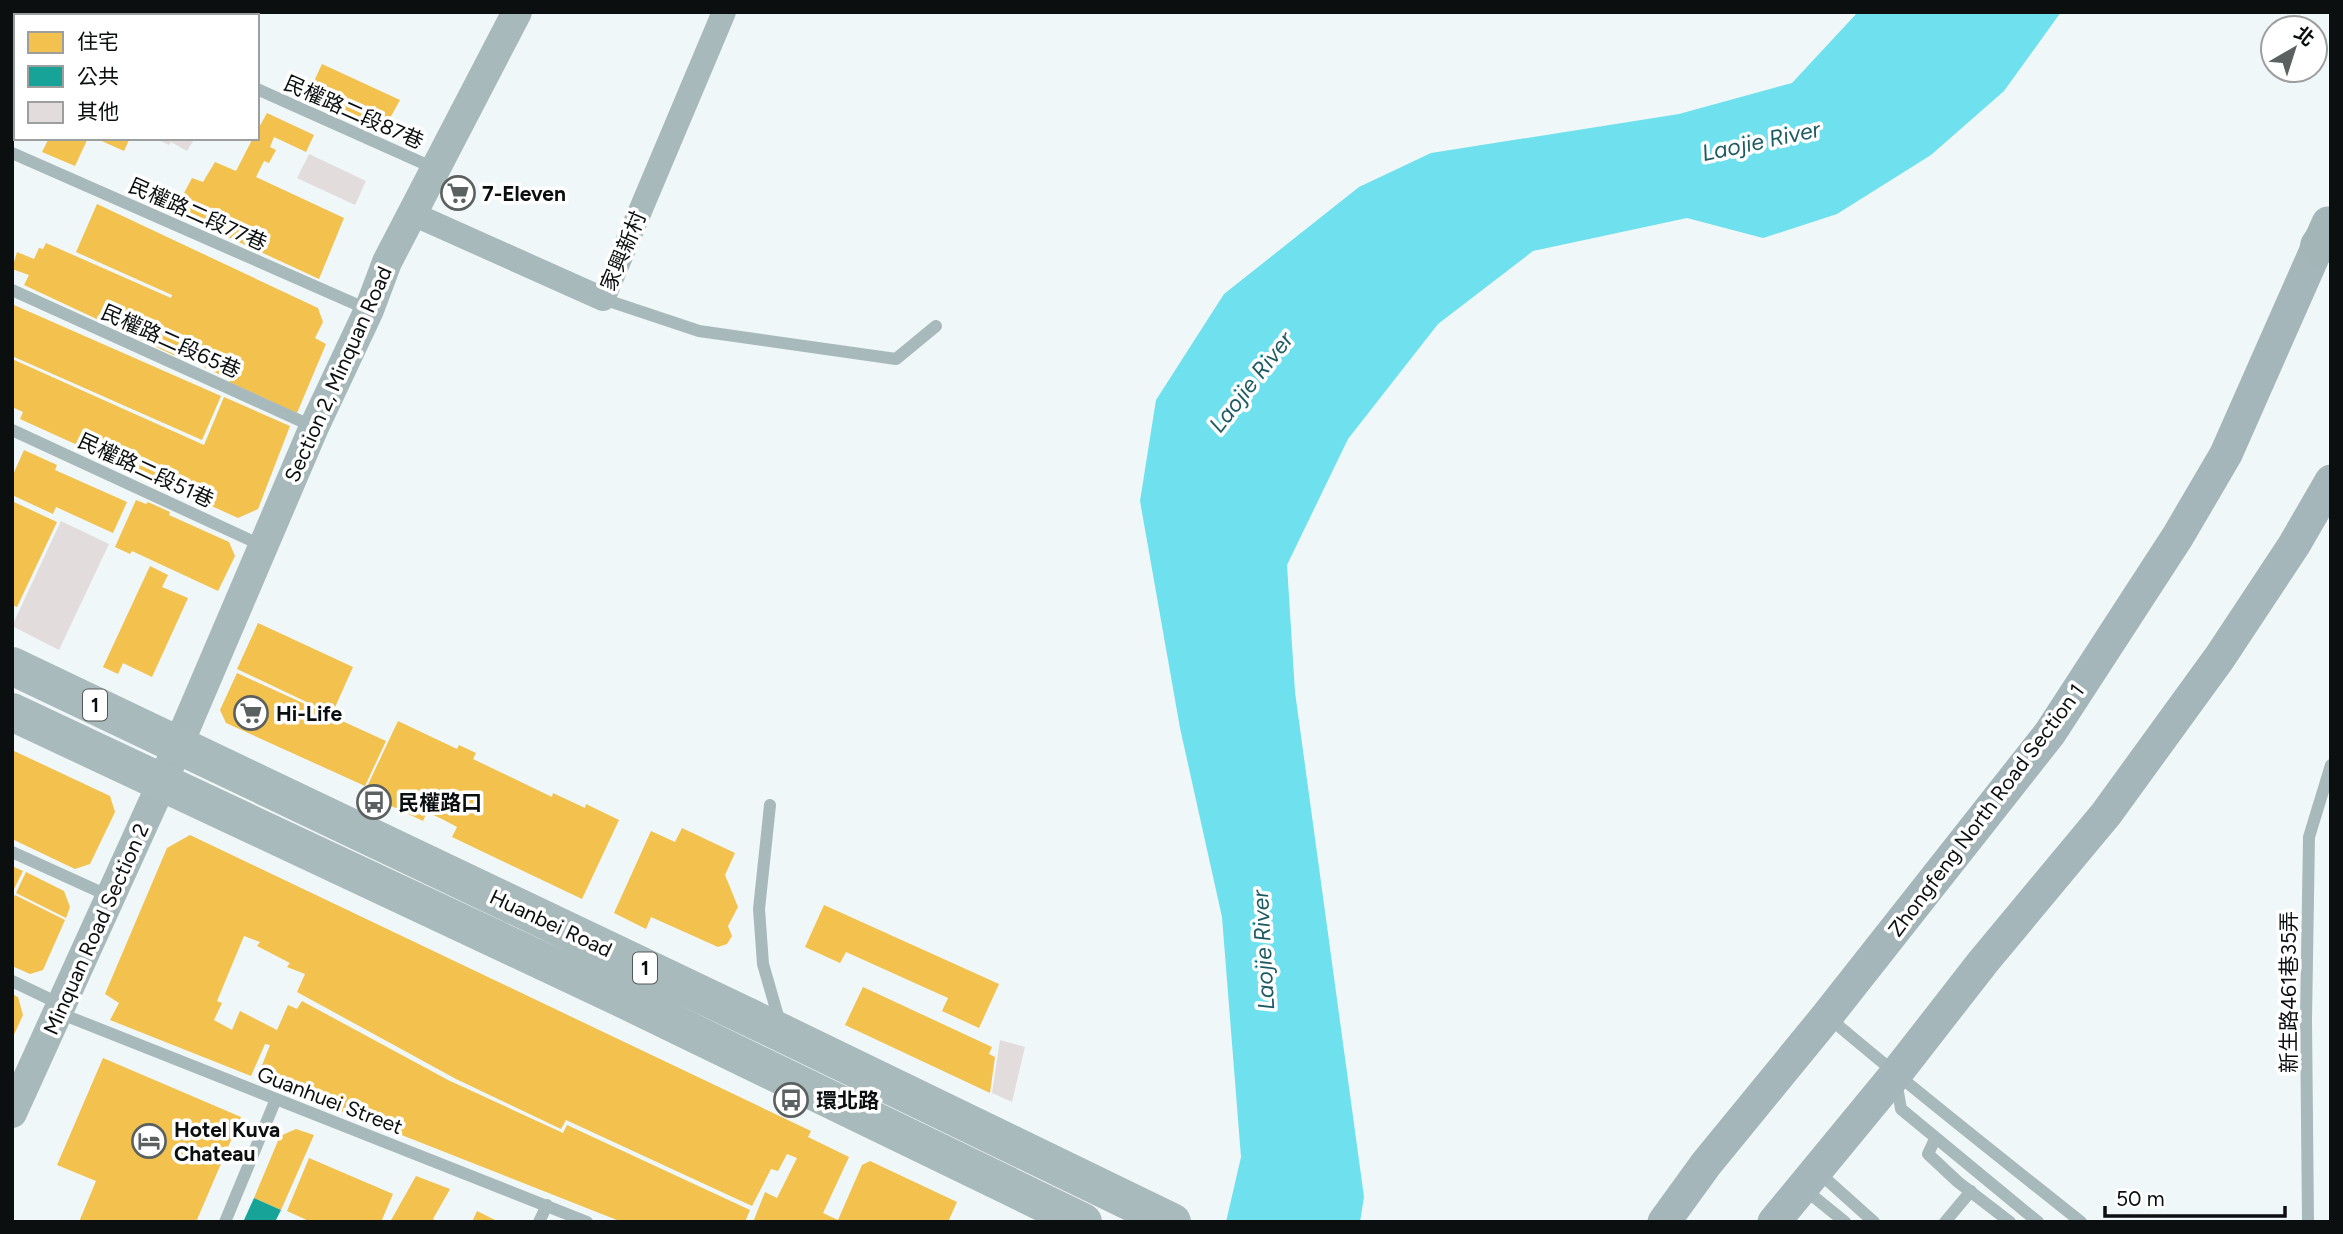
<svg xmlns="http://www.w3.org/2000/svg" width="2343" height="1234" font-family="Figtree,'Noto Sans TC',sans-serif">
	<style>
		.water { fill: #6ee0ee }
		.homes { fill: #f2c14e }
		.public { fill: #17a398 }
		.building { fill: #e2dddc }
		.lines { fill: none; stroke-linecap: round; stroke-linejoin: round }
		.service { stroke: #a8b9bb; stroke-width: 12 }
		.minor { stroke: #a8b9bb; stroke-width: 24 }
		.tertiary { stroke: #a8b9bb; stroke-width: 30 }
		.secondary { stroke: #a4b6b9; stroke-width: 33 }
		.primary { stroke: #a9babc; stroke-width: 38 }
		.motorway { stroke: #a4b5b7; stroke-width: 38 }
		.labels { text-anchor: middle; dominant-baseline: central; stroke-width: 7; stroke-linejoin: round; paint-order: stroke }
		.shield { fill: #fff; stroke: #545758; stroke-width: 2 }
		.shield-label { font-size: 19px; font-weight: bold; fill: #0b0f10 }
		.street-label { font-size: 21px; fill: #0b0f10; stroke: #fff }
		.poi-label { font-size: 21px; font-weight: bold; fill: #0b0f10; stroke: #fff; text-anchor: start }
		.water-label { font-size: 23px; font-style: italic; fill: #1d5b62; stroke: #fff }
	</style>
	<rect width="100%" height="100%" fill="#f0f7f8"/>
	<!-- water -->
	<path class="water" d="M1858 12H2061L2004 91 1931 155 1837 214 1763 238 1687 218 1533 251 1438 324 1348 439 1287 565 1295 692 1364 1197 1360 1222H1226L1241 1157 1222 917 1180 728 1140 501 1156 400 1224 294 1359 187 1431 153 1679 114 1792 83Z"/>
	<!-- homes -->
	<path class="homes" d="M322 64 400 100 383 131 308 94Z
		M267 113 314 135 306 152 274 137 270 147 276 150 269 163 264 161 256 177 344 218 319 279 174 212 192 178 203 182 215 162 236 171 253 138H257V131Z
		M49 138H88L75 166 42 152Z
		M95 138H130L124 151Z
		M97 204 318 308 323 322 315 338 326 344 297 413 229 382 231 380 196 363 198 359 184 352 182 359 24 285 29 275 12 269 17 252 34 259 39 248 43 249 46 243 171 298 172 295 76 252Z
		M14 305 221 396 202 440 12 356Z
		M12 359 204 445 224 397 290 426 258 509 238 518 20 419 23 412 12 407Z
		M24 450 57 465 55 470 127 502 113 533 56 507 53 514 12 495V477Z
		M136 500 146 504 148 502 170 512 169 515 229 542 235 556 218 591 132 551 130 554 115 547Z
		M14 502 57 522 17 607 12 605Z
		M150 566 168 575 162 587 188 598 152 677 123 663 118 674 103 667Z
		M258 623 353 667 332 714 237 669Z
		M237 673 386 741 365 786 226 723 220 710Z
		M398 721 457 749 459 745 476 753 473 759 552 797 553 793 585 808 586 804 619 820 582 899 452 837 457 827 444 820 427 812 423 821 364 793Z
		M12 750 110 796 115 812 90 864 75 869 12 839Z
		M682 828 735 853 725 875 738 907 728 926 732 936 727 944 718 947 651 917 646 929 614 913 651 831 675 842Z
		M190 835 811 1131 808 1137 849 1157 823 1213 838 1220 862 1165 870 1161 957 1202 948 1222H753L765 1192 777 1198 797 1158 787 1154 778 1171 771 1169 752 1206 566 1120 561 1129 456 1079 297 992 305 974 287 967 290 963 257 946 260 942 244 936 217 1001 222 1003 214 1020 232 1030 240 1011 277 1030 288 1005 297 1009 302 1001 448 1080 563 1133 567 1125 750 1210 745 1222H622L257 1078 270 1045 265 1044 251 1076 110 1020 119 1003 105 994 167 848Z
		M12 866 23 871 12 893Z
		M26 872 64 891 70 907 66 918 16 893Z
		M15 895 65 920 43 970 30 974 12 966V900Z
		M824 905 999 984 979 1028 942 1011 948 998 846 952 840 963 805 947Z
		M863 987 992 1047 989 1054 995 1057 990 1093 845 1025Z
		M12 994 18 997 23 1015 12 1039Z
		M103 1058 241 1117 196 1222H79L96 1181 57 1165Z
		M296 1129 314 1135 281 1210 254 1198 280 1136Z
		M309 1158 393 1194 381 1222H311L287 1211Z
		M416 1176 450 1189 433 1219 438 1222H390Z
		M477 1211 499 1222H472Z"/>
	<!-- public -->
	<path class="public" d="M254 1198 281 1210 275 1222H249L244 1220Z"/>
	<!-- building -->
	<path class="building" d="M12 12H46L54 16H16V75L12 73Z
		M154 138H195L187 151 171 142 169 145Z
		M309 154 366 181 355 205 297 178Z
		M61 521 109 544 59 650 12 626Z
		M1000 1040 1025 1047 1012 1102 992 1093Z"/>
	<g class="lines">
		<!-- service -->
		<path class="service" d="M87 12 94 16
			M257 89 436 169
			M12 153 369 310
			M12 290 314 427
			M603 299 699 331 896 359 936 326
			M12 430 263 546
			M770 805 759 909 763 964 780 1023
			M12 852 109 896
			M12 981 62 1005
			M59 1013 587 1222
			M1827 1016C1910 1087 1996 1154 2081 1222
			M1896 1081 1901 1109 2038 1222
			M1935 1139 1928 1154 1958 1182 2010 1222
			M1817 1171 1874 1222
			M1803 1188 1845 1222
			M225 1222 276 1099
			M539 1222 547 1205
			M1945 1222 1971 1191
			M2308 1222 2306 1019 2309 837 2331 765"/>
		<!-- minor -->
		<path class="minor" d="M413 214 603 299 724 12"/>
		<!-- tertiary -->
		<path class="tertiary" d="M12 1113 162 783 314 427 369 310 387 262 517 12"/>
		<!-- secondary -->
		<path class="secondary" d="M1664 1222 1706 1164 1827 1016 2050 733 2178 536 2226 454 2328 223
			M1774 1222 1895 1075 1983 962 2106 814 2220 657 2294 545 2331 481"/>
		<!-- primary -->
		<path class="primary" d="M12 666 782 1033 1172 1222
			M12 712 619 997 1083 1222"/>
		<!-- motorway -->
		<path class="motorway" d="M2319 246 2331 229"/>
	</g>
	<!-- icons -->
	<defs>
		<g id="supermarket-ring" transform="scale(1.75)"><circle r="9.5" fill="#fff" stroke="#5b6061" stroke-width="1.5"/><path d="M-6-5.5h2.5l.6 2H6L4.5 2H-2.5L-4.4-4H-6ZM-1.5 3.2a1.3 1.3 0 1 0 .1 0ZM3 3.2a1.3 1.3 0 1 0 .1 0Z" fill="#5b6061"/></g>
		<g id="bus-ring" transform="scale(1.75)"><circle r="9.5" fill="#fff" stroke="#5b6061" stroke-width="1.5"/><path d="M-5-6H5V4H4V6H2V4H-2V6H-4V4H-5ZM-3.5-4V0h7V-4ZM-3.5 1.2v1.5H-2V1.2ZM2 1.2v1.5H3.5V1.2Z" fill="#5b6061"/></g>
		<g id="hotel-ring" transform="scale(1.75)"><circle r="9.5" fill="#fff" stroke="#5b6061" stroke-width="1.5"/><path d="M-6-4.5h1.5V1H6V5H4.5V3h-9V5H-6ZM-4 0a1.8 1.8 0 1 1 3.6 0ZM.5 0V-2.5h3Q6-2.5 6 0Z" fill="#5b6061"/></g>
	</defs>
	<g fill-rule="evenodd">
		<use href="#supermarket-ring" x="458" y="193"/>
		<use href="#supermarket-ring" x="251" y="713"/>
		<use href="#bus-ring" x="374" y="802"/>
		<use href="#bus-ring" x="791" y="1100"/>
		<use href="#hotel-ring" x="149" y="1141"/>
	</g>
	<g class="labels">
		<!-- shield labels -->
		<g class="shield">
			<rect x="83" y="689.5" width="24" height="31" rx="5"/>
			<rect x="633" y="952.5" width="24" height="31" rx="5"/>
		</g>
		<g class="shield-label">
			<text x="95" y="705">1</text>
			<text x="645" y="968">1</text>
		</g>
		<!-- street labels -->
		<g class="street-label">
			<text transform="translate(354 112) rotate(24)">民權路二段87巷</text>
			<text transform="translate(198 214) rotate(24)">民權路二段77巷</text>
			<text transform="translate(623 251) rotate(-67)">家興新村</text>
			<text transform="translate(171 341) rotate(24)">民權路二段65巷</text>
			<text transform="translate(338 374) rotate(-66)">Section 2, Minquan Road</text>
			<text transform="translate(146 470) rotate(25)">民權路二段51巷</text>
			<text transform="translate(1986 810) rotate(-53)">Zhongfeng North Road Section 1</text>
			<text transform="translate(551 923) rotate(25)">Huanbei Road</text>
			<text transform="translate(96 929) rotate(-66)">Minquan Road Section 2</text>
			<text transform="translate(2288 992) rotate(-90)">新生路461巷35弄</text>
			<text transform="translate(330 1100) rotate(21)">Guanhuei Street</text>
		</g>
		<!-- poi labels -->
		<g class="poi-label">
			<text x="482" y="193">7-Eleven</text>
			<text x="276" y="713">Hi-Life</text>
			<text x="398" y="802">民權路口</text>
			<text x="816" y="1100">環北路</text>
			<text x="174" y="1129">Hotel Kuva<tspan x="174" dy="24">Chateau</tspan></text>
		</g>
		<!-- water labels -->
		<g class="water-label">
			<text transform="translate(1761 141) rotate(-12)">Laojie River</text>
			<text transform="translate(1251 382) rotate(-52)">Laojie River</text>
			<text transform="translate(1263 950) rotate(-93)">Laojie River</text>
		</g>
	</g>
	<!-- border -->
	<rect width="2343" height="1234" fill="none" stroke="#0b0f10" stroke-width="28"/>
	<!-- legend -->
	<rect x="14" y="14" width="245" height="126" fill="#ffffff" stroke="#9d9f9f" stroke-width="2"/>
	<rect x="28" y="32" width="35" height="21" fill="#f2c14e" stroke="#9d9f9f" stroke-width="2"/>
	<text x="77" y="49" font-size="21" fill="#0b0f10">住宅</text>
	<rect x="28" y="66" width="35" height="21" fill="#17a398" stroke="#9d9f9f" stroke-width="2"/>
	<text x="77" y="84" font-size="21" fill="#0b0f10">公共</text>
	<rect x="28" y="102" width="35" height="21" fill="#e2dddc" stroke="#9d9f9f" stroke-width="2"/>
	<text x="77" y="119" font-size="21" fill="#0b0f10">其他</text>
	<!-- north arrow -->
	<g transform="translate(2294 49) rotate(39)"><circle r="33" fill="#ffffff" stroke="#9d9f9f" stroke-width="2"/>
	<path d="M0-5L12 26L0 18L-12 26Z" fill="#5b6061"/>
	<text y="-10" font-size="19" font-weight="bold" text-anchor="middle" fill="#0b0f10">北</text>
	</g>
	<!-- scale -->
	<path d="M2105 1206v10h180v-10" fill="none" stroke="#0b0f10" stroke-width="3.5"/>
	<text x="2116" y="1206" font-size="21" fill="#0b0f10" stroke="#ffffff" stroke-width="5" paint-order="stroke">50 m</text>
</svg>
